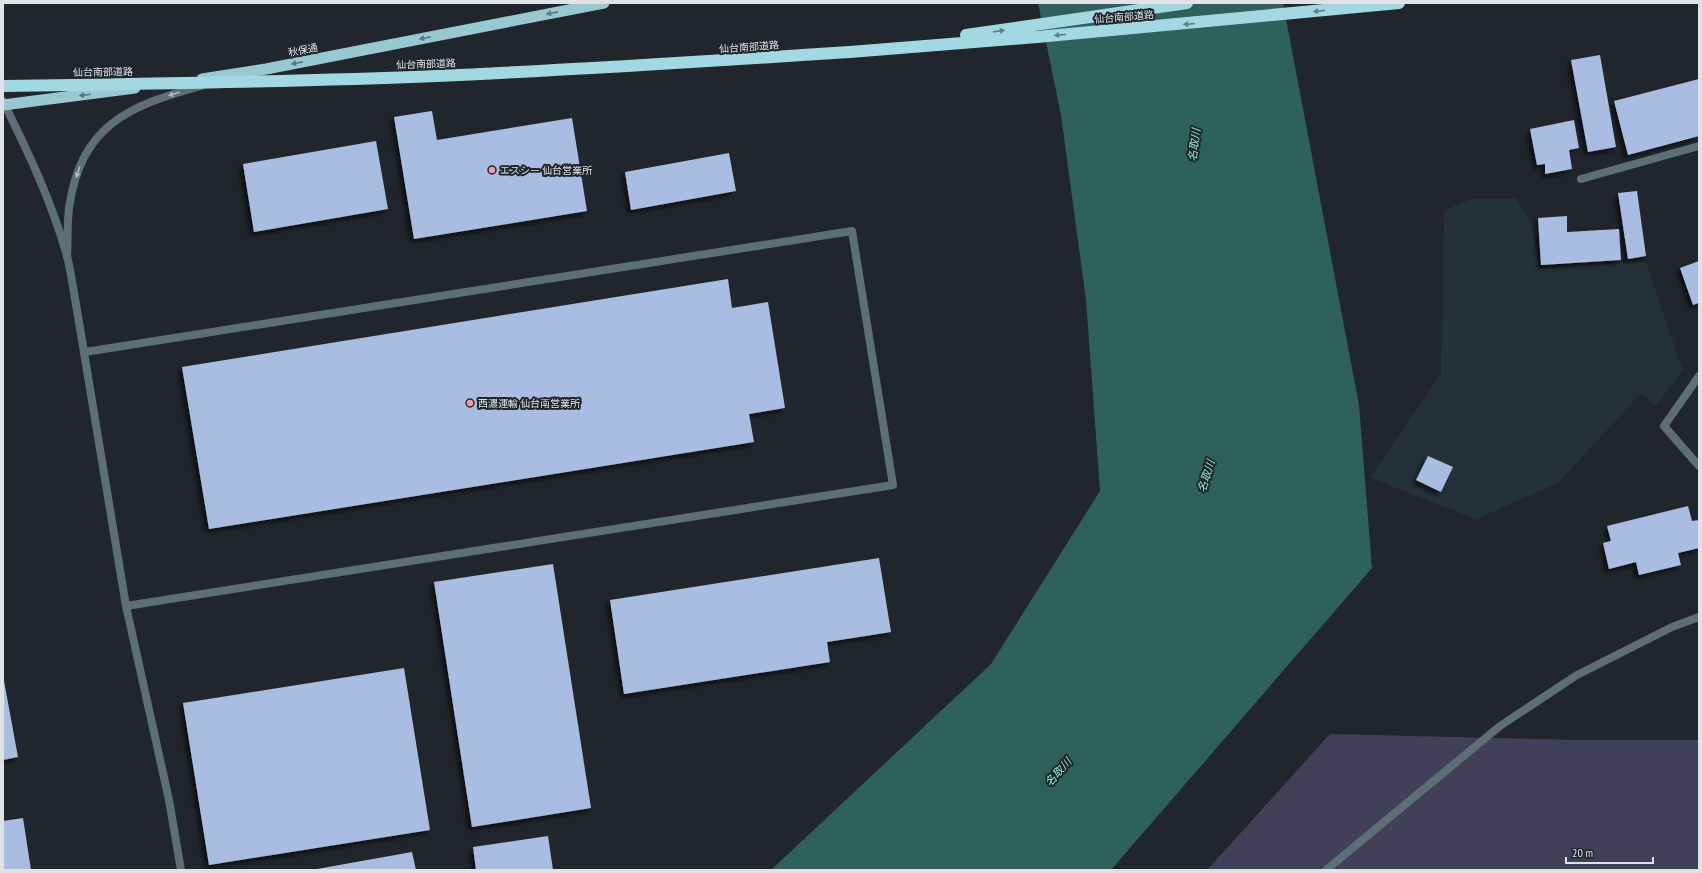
<svg xmlns="http://www.w3.org/2000/svg" width="1702" height="873" font-family="'PT Sans Narrow','Noto Sans JP',sans-serif">
	<style>
		.built { fill: #243139 }
		.green { fill: #423f58 }
		.water { fill: #2e615b }
		.building { fill: #a9bce1; filter: url(#shadow) }
		.lines { fill: none; stroke-linecap: round; stroke-linejoin: round }
		.service { stroke: #5b6f74; stroke-width: 8 }
		.minor { stroke: #5b6f74; stroke-width: 8 }
		.tertiary { stroke: #5b6f74; stroke-width: 8 }
		.trunk { stroke: #98c9d2; stroke-width: 11 }
		.motorway { stroke: #a2d8e2; stroke-width: 12 }
		.motorway-bridge { stroke: #a2d8e2; stroke-width: 12 }
		.oneway { fill: #617f86 }
		.oneway2 { fill: #5c787e }
		.oneway3 { fill: #b1babe }
		.poi-dot { fill: #f39aab; stroke: #20262b; stroke-width: 1.5 }
		.labels { text-anchor: middle; dominant-baseline: central; stroke-width: 4; stroke-linejoin: round; paint-order: stroke }
		.street-label { font-size: 10px; fill: #dfe3e6; stroke: #20262b }
		.poi-label { font-size: 10px; fill: #dfe3e6; stroke: #20262b; text-anchor: start }
		.water-label { font-size: 11px; font-style: italic; fill: #8de5d9; stroke: #20262b }
	</style>
	<defs>
		<filter id="shadow"><feDropShadow dx="-3.5" dy="3.5" stdDeviation="2" flood-color="#0009"/></filter>
	</defs>
	<rect width="100%" height="100%" fill="#20262b"/>
	<!-- built -->
	<path class="built" d="M1516 198 1532 225 1539 268 1646 262 1683 371 1655 406 1641 393 1558 483 1476 519 1370 478 1441 374 1444 211 1471 199Z"/>
	<!-- green -->
	<path class="green" d="M1330 734 1578 740H1699V870H1207Z"/>
	<!-- water -->
	<path class="water" d="M1038 3H1283L1359 405 1372 568 1111 870H771L991 664 1100 491 1086 300 1061 115Z"/>
	<!-- building -->
	<path class="building" d="M1600 55 1616 147 1588 152 1571 60Z
		M1699 79V136L1628 155 1614 101Z
		M432 111 437 140 572 118 587 211 414 239 394 117Z
		M1574 120 1579 148 1569 150 1572 169 1545 174V164L1537 165 1530 129Z
		M376 141 388 209 254 232 243 164Z
		M729 153 736 191 631 210 625 172Z
		M1637 191 1646 256 1628 259 1618 193Z
		M1567 216V232L1619 229 1621 260 1541 265 1538 218Z
		M1699 261V303L1693 305 1680 268Z
		M728 279 732 308 768 302 785 408 749 414 754 442 209 529 182 367Z
		M1428 456 1453 467 1441 492 1416 480Z
		M1688 506 1692 521 1699 520V548L1678 553 1681 565 1639 575 1636 562 1609 569 1603 543 1611 541 1607 526Z
		M879 558 891 632 827 642 830 662 624 694 610 600Z
		M553 564 591 808 472 827 434 582Z
		M404 668 430 830 209 865 183 703Z
		M4 681 18 757 3 760V682Z
		M23 818 31 870H3V821Z
		M548 836 553 870H476L473 847Z
		M412 852 416 870H317V869Z"/>
	<g class="lines">
		<!-- service -->
		<path class="service" d="M76 304 126 606 169 800 181 870
			M85 352 852 231 893 485 126 606"/>
		<!-- minor -->
		<path class="minor" d="M1581 179 1699 146
			M1699 376 1664 426 1699 466"/>
		<!-- tertiary -->
		<path class="tertiary" d="M3 101C28 152 52 202 67 256 71 272 73 288 76 304
			M67 257C68 241 67 224 69 208 81 125 128 106 201 86
			M1326 870 1500 726 1577 675 1672 627 1699 617"/>
		<!-- trunk -->
		<path class="trunk" d="M202 79 266 69 604 3
			M3 105 135 88"/>
		<!-- motorway -->
		<path class="motorway" d="M966 35 1187 3
			M850 52 1037 37 1399 3"/>
		<!-- motorway-bridge -->
		<path class="motorway-bridge" d="M3 86C148 84 293 82 437 76 575 70 712 61 850 52"/>
	</g>
	<!-- one-way arrows -->
	<defs><path id="oneway-solid" d="M-6-.8H1V-3.2L6.5 0L1 3.2V.8H-6Z"/></defs>
	<g class="oneway">
		<use href="#oneway-solid" transform="translate(1319 11) rotate(174)"/>
		<use href="#oneway-solid" transform="translate(1189 24) rotate(175)"/>
		<use href="#oneway-solid" transform="translate(999 31) rotate(-8)"/>
		<use href="#oneway-solid" transform="translate(1060 35) rotate(175)"/>
	</g>
	<g class="oneway2">
		<use href="#oneway-solid" transform="translate(552 13) rotate(169)"/>
		<use href="#oneway-solid" transform="translate(425 38) rotate(169)"/>
		<use href="#oneway-solid" transform="translate(297 63) rotate(169)"/>
		<use href="#oneway-solid" transform="translate(85 95) rotate(173)"/>
	</g>
	<g class="oneway3">
		<use href="#oneway-solid" transform="translate(174 94) rotate(164)"/>
		<use href="#oneway-solid" transform="translate(78 172) rotate(108)"/>
	</g>
	<!-- markers -->
	<g class="poi-dot">
		<circle cx="492" cy="170" r="4"/>
		<circle cx="470" cy="403" r="4"/>
	</g>
	<g class="labels">
		<!-- street labels -->
		<g class="street-label">
			<text transform="translate(1124 17) rotate(-5)">仙台南部道路</text>
			<text transform="translate(749 47) rotate(-4)">仙台南部道路</text>
			<text transform="translate(303 50) rotate(-11)">秋保通</text>
			<text transform="translate(426 64) rotate(-2)">仙台南部道路</text>
			<text transform="translate(103 72) rotate(-1)">仙台南部道路</text>
		</g>
		<!-- poi labels -->
		<g class="poi-label">
			<text x="500" y="170">エスシー 仙台営業所</text>
			<text x="478" y="403">西濃運輸 仙台南営業所</text>
		</g>
		<!-- water labels -->
		<g class="water-label">
			<text transform="translate(1194 145) rotate(-83)">名取川</text>
			<text transform="translate(1206 476) rotate(-73)">名取川</text>
			<text transform="translate(1058 772) rotate(-48)">名取川</text>
		</g>
	</g>
	<!-- border -->
	<rect width="1702" height="873" fill="none" stroke="#dfe3e6" stroke-width="8"/>
	<!-- scale -->
	<path d="M1566 857v6h87v-6" fill="none" stroke="#dfe3e6" stroke-width="2"/>
	<text x="1572" y="857" font-size="12" fill="#dfe3e6" stroke="#20262b" stroke-width="3" paint-order="stroke">20 m</text>
</svg>
